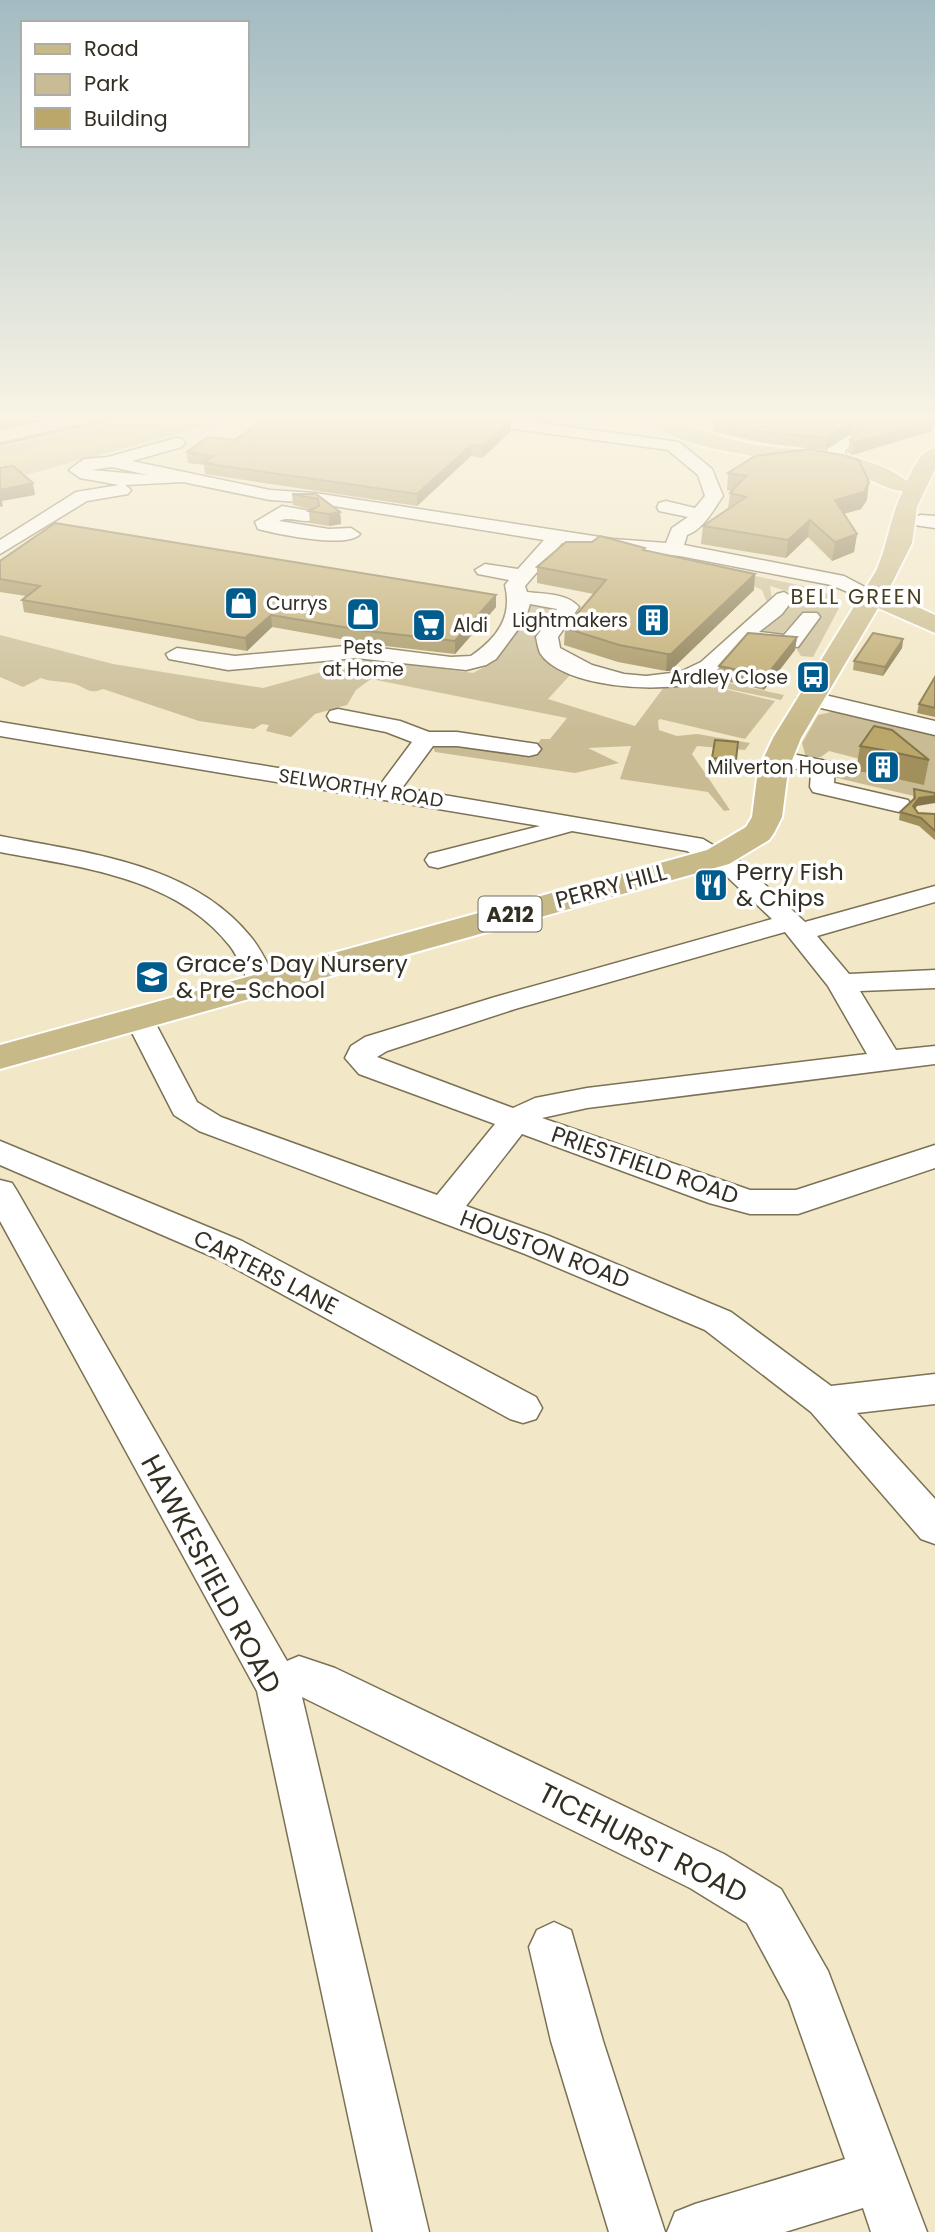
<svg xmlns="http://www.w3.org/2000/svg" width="935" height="2232" font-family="Poppins,sans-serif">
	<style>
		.green { fill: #c9bc95 }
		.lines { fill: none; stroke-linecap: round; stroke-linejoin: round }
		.river { fill: #dac588; fill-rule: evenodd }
		.minor-casing { stroke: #7b7154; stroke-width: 3 }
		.major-casing { stroke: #fff; stroke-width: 4 }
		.minor { fill: #fff; fill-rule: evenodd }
		.major { fill: #c8b989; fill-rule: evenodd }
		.rail { stroke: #8c856f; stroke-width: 3.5 }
		.wall { fill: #a2905c }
		.shaded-wall { fill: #84754b }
		.building { fill: #bca76b; stroke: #84754b; stroke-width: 2 }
		.labels { text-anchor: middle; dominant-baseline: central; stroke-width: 7; stroke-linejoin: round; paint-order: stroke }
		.far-poi-label { font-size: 19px; fill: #342f23; stroke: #fff; text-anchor: end }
		.far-street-label { font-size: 19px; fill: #342f23; stroke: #fff }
		.far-quarter-label { font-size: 21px; letter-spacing: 2px; fill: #483f23; stroke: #fff }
		.shield { fill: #fff; stroke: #716d65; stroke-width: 2 }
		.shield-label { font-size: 21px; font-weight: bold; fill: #342f23 }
		.poi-label { font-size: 23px; fill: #342f23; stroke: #fff; text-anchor: start }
		.street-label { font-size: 23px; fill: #342f23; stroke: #fff }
		.near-street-label { font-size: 28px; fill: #342f23; stroke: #fff }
	</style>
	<rect width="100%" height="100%" fill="#f2e7c6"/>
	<!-- green -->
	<path class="green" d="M115 420H228L0 482V447Z
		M716 568 804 586 832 595 839 608 813 657 801 656 797 650 820 618 803 613 776 640 755 637 767 620 789 602 814 603 817 600 770 586 773 606 768 605 762 590Z
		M531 603 558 607V612L535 636V642L571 674 548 699 635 726 667 683 706 678 784 695 781 700 695 682 775 701 745 739 660 719 658 721 659 730 677 736 697 734 750 743 745 750 697 746 692 754 730 810 724 811 708 792 620 779 631 746 588 748 619 763 575 773 435 752 433 747 453 745 531 753 541 739H550L567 718 371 679 356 690 347 705 315 714 291 737 266 731 269 725 262 724 254 729 199 721 103 689C88 696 84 685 71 683 60 681 51 682 41 678L23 687 0 677V635L113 664 263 688 369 659 473 673 490 664 523 621Z
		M840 710 935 731V801L833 777 828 765 846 762 860 765 856 771 903 780 860 759 829 751 821 757 806 758 802 743 818 715Z"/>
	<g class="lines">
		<!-- river -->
		<path class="river" d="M152 420H184L181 425 129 441 0 469V455Z"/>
		<!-- minor casing -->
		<g class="minor-casing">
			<path id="minor" d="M479 420H520L679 442 712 469 723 496C713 510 704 529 687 535L684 545 844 576 882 596 872 602 831 585 680 556 562 543 525 586 527 592C544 594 567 593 579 607L558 637 560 648 592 665 624 674 646 676 680 672 701 662 777 594 784 592 794 598 782 614 759 632 784 635 803 613H817L820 617 798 647 746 643C729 658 718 674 695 682 660 694 561 687 540 653 538 648 537 642 536 637L557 609 530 604 525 620 496 659 486 665 466 670 356 658 228 670 169 659 166 654 177 648 235 656 356 645 451 657 471 656C497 638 513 617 505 585L509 580 478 574 475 570 485 564 518 569 544 540 315 503 270 500 183 482 125 485 131 490 128 494 87 501 0 554V540L76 492 119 485 80 478 69 470 84 459 108 457 176 438 182 439 185 443 182 447 132 461 270 490 315 493 613 539 666 543 672 528 688 517 659 511 657 507 659 503 666 501 695 508 705 496 698 475 668 450 487 425ZM112 467 148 475 91 470Z
				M850 435 858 440 845 451 847 460 844 464H832L827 449Z
				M282 506 316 512 318 516C307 528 292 514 279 521L329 529 351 528 360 534C348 549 277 534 258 529L255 522Z
				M921 515 935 516V528L914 525 912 521 914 517Z
				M808 691 935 721V735L800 703 797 698Z
				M338 709 400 721 429 732H457L537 744 541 749 537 754 529 756 457 746H433L402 788 703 839 741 862 805 922 935 886V902L817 936 849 974 935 970V988L860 991 896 1050 935 1046V1064L587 1108 542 1118 750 1190H796L935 1145V1168L798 1214H750L709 1203 522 1134 466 1206 549 1236 731 1312 831 1386 935 1374V1404L857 1413 935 1499V1544L921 1539 811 1412 705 1330 525 1254 199 1131 174 1115 125 1019 130 1013 140 1010 150 1013 197 1102 221 1117 437 1195 495 1124 359 1074 345 1058 351 1046 365 1037 495 997 772 919 723 873 687 851 572 831 438 868 429 866 425 860 429 854 540 826 0 736V722L380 785 412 742 386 732 330 721 327 716 330 711ZM785 932 828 986 867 1054 587 1088 535 1098 513 1108 377 1057 387 1051 515 1009Z
				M778 751 831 762 835 767 834 783 908 800 911 805 908 810 899 812 813 792 810 787 811 772 770 763 766 758 770 753Z
				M0 836C86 853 191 863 250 936 262 950 269 967 277 983L273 989 263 992 253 989C244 976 240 959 230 946 176 877 80 867 0 852Z
				M0 1141 242 1241 536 1397 542 1408 536 1419 523 1423 510 1419 218 1259 0 1165Z
				M0 1180 12 1183 17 1191 287 1661 299 1656 335 1668 724 1854 781 1889 828 1971 927 2232H871L863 2208 785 2232H667L675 2212 695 2204 845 2159 789 2001 747 1923 690 1888 302 1697 429 2232H373L257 1691 0 1221Z
				M554 1922 571 1930 603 2041 665 2232H609L551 2041 529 1947 537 1930Z"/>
		</g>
		<!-- major casing -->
		<g class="major-casing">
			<path id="major" d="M649 420C681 418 710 436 742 442 796 454 860 446 907 481 914 468 919 452 935 448V469L917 507 912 543 887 593 935 615V633L878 608 801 738 788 770 782 817 774 833 769 840 729 864 0 1069V1045L707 850 746 827 752 817 758 770 773 738 876 571C888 545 890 516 903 491 889 492 857 471 837 468 798 461 672 452 649 420Z"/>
		</g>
		<!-- minor -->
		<use href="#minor" class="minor"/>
		<!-- major -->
		<use href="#major" class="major"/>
		<!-- rail -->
		<path class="rail" d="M0 444 106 420"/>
	</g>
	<!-- wall -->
	<path class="wall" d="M709 420H934L932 431 852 455 848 452 850 440 855 435 851 433 825 450 763 443 713 431 714 420 709 421Z
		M511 431 482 458 471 456 417 506 205 474 204 465 188 463 187 452 235 440Z
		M755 456 867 500 861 509 844 514 857 534 854 552 832 561 808 537 786 558 701 544 703 526 728 509 730 493 732 491 727 490 728 473Z
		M292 494H316L340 512 341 524 329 526 310 523 309 511 313 510 293 505Z
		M645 551 754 590 670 671H666L618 662 564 645 565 628 594 594 537 583V567Z
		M0 561 496 607 455 654 368 644 272 627 247 651 24 612 22 600 26 596 0 592Z
		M797 637 795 650 764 690 717 679 719 666Z
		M903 639 902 648 883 676 853 670 854 661Z
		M935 677V717L917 713 919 704Z
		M874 726 929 760 924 785 879 775 856 771 860 746Z
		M715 740 738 742 735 770 711 767Z
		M914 789 917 806 915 809 918 813 935 814V840L919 826 899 820 900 812 913 800Z"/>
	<!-- shaded-wall -->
	<path class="shaded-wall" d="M26 420H47L0 430V426Z
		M511 420V431L482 458 483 446Z
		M934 420 932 431 852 455 854 443Z
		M853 421 851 433 825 450 826 438Z
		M471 445V456L417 506V494Z
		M869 482 867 500 861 509 832 517 835 500Z
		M33 483 35 495 2 501 3 506 0 507V490Z
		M340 512 341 524 329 526V514Z
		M810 520 808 537 786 558 788 540Z
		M857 534 854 552 832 561 835 542Z
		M755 574 754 590 670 671H666L667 654Z
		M496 595V607L455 654V641Z
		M271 615 272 627 247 651 245 638Z
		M797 637 795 650 764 690 766 676Z
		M903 639 902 648 883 676 885 667Z
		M935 796V803L917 806 911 814 913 806 919 798Z"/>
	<!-- building -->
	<path class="building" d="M0 420H26L0 426Z
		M264 420H511L483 446 471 445 417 494 216 465 204 462 213 456 187 452 208 437 235 440Z
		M714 420H933L854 443 850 440 862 428 853 421 826 438 764 432Z
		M809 449 847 456 859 460 869 482 864 492 835 500 857 534 835 542 810 520 788 540 703 526 746 497 730 493 746 476 728 473 755 456Z
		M13 466 33 483 0 490V468Z
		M292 494H316L340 512 329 514 309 511 319 506 318 499Z
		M55 523 496 595 455 641 367 631 271 615 245 638 22 600 40 586 0 579V561Z
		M600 536 645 548 643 550 755 574 671 654H667L619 645 565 628 606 580 537 567 566 542H592Z
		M748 633 797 637 766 676 719 666Z
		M873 633 903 639 885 667 854 661Z
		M935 677V708L919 704Z
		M874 726 892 730 929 760 883 750 860 746Z
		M715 740 738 742 736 760 712 758Z
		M914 789 935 793V796L919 798 913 806 918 813 935 814V831L921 818 900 812 915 798Z"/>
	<!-- sky -->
	<linearGradient id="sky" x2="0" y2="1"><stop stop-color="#a2bbc2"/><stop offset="0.57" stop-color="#f9f4e5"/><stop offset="1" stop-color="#f9f4e5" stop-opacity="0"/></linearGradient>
	<rect width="935" height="732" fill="url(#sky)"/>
	<!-- icons -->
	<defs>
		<g id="shop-square" transform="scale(1.75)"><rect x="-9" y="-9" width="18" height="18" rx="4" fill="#005c8d" stroke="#fff"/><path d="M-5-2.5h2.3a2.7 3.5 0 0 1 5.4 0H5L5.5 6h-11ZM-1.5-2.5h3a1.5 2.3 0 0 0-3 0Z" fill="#fff"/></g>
		<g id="building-square" transform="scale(1.75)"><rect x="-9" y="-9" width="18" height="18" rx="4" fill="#005c8d" stroke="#fff"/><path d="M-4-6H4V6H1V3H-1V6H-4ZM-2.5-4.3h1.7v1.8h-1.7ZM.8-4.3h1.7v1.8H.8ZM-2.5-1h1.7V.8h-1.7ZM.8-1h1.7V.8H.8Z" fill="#fff"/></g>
		<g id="supermarket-square" transform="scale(1.75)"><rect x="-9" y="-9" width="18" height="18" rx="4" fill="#005c8d" stroke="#fff"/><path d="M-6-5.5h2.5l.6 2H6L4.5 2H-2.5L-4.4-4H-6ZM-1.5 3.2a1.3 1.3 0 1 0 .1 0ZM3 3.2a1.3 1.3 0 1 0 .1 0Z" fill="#fff"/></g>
		<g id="bus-square" transform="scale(1.75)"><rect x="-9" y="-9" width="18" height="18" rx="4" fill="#005c8d" stroke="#fff"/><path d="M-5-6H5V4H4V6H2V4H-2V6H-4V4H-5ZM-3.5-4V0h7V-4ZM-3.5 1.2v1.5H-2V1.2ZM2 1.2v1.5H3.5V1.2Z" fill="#fff"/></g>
		<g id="restaurant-square" transform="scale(1.75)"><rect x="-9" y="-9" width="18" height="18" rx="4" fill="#005c8d" stroke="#fff"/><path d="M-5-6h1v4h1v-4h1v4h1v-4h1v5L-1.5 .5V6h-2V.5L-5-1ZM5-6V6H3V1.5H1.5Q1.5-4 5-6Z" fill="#fff"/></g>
		<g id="school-square" transform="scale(1.75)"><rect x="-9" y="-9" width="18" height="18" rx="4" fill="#005c8d" stroke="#fff"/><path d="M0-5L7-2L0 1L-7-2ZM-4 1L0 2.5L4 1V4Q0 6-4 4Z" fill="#fff"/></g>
	</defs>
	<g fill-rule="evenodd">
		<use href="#shop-square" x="241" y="603"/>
		<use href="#shop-square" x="363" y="614"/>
		<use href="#building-square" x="653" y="620"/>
		<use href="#supermarket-square" x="429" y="625"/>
		<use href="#bus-square" x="813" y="677"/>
		<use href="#building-square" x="883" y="767"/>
		<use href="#restaurant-square" x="711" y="885"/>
		<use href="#school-square" x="152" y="977"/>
	</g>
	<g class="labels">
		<!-- far-poi labels -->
		<g class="far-poi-label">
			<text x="266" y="603" text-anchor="start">Currys</text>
			<text x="628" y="620">Lightmakers</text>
			<text x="453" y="625" text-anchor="start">Aldi</text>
			<text x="363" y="647" text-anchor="middle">Pets<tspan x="363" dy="22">at Home</tspan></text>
			<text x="788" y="677">Ardley Close</text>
			<text x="858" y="767">Milverton House</text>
		</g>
		<!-- far-street labels -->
		<g class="far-street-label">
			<text transform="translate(361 788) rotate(9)">SELWORTHY ROAD</text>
		</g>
		<!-- far-quarter labels -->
		<g class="far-quarter-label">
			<text x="857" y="596">BELL GREEN</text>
		</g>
		<!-- shield labels -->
		<rect class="shield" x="478.5" y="896.5" width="63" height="35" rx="5"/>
		<g class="shield-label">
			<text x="510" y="914">A212</text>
		</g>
		<!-- poi labels -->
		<g class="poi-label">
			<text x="736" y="872">Perry Fish<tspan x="736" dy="26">&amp; Chips</tspan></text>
			<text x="176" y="964">Grace’s Day Nursery<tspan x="176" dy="26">&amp; Pre-School</tspan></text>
		</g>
		<!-- street labels -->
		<g class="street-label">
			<text transform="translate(611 886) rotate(-15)">PERRY HILL</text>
			<text transform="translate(645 1165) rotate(19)">PRIESTFIELD ROAD</text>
			<text transform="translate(545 1249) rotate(21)">HOUSTON ROAD</text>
			<text transform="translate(266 1272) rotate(27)">CARTERS LANE</text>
		</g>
		<!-- near-street labels -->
		<g class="near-street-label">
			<text transform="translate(211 1574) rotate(62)">HAWKESFIELD ROAD</text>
			<text transform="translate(643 1843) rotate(27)">TICEHURST ROAD</text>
		</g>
	</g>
	<!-- legend -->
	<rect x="21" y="21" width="228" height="126" fill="#ffffff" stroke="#aeaca7" stroke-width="2"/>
	<rect x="35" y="44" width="35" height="10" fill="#c8b989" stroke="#aeaca7" stroke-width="2"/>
	<text x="84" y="56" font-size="21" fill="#342f23">Road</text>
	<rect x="35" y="74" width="35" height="21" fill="#c9bc95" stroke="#aeaca7" stroke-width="2"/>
	<text x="84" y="91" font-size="21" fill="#342f23">Park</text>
	<rect x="35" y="108" width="35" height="21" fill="#bca76b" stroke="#aeaca7" stroke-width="2"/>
	<text x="84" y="126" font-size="21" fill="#342f23">Building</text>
</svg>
